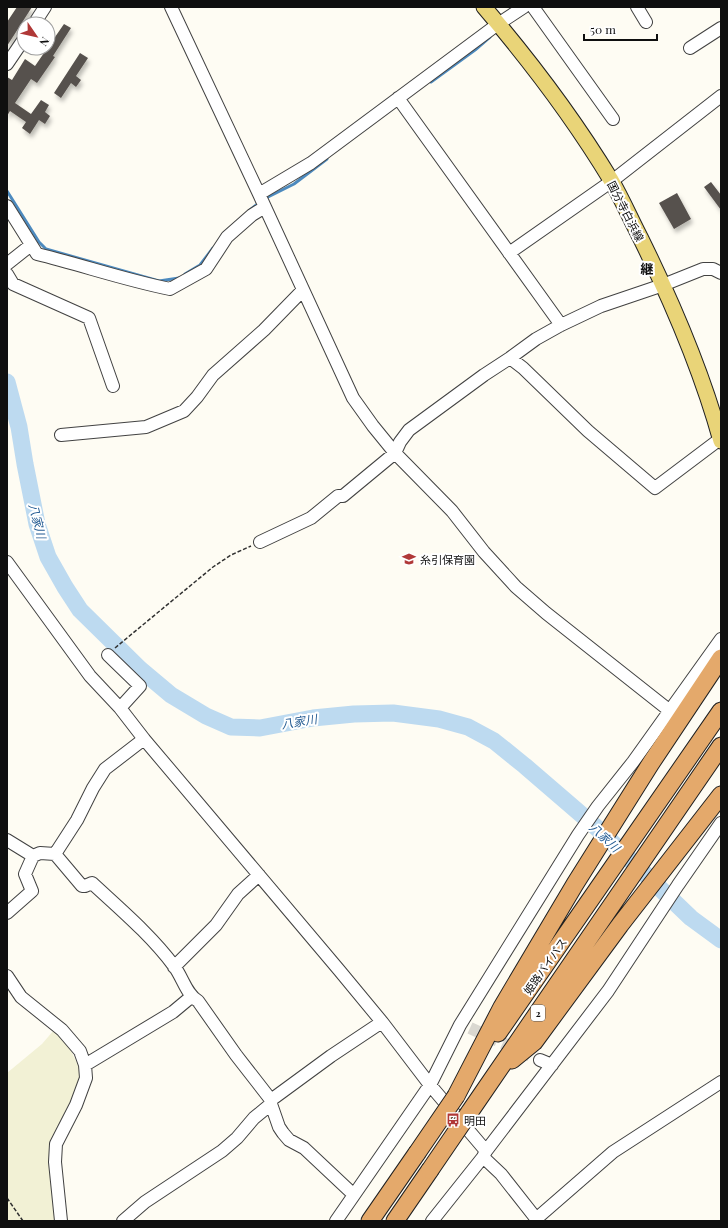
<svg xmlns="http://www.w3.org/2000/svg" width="728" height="1228" font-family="'Playfair Display','Noto Sans JP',serif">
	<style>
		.farmland { fill: #f2f1d5 }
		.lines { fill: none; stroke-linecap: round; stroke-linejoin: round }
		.stream { stroke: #4d8abe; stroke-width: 3 }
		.river { stroke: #bddaf0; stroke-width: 17 }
		.building { fill: #57514d; filter: url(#shadow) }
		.minor-tunnel { stroke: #dad8d1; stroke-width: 12; stroke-dasharray: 12 6; stroke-linecap: butt }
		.minor-casing { stroke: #424242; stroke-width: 14 }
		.major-casing { stroke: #202020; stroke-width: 17 }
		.highway-casing { stroke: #202020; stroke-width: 19 }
		.path { stroke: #313131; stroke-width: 1.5; stroke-dasharray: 4 2; stroke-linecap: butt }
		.minor { stroke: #fff; stroke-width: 12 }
		.major { stroke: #e9d478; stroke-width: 15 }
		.highway { stroke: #e4a96b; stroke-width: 17 }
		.highway-bridge-casing { stroke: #202020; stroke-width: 19; stroke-linecap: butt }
		.highway-bridge { stroke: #e4a96b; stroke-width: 17 }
		.labels { text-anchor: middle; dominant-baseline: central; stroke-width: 4; stroke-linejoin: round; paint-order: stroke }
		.shield { fill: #fff; stroke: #575757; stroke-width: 1 }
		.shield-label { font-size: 10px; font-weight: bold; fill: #0f0f0f }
		.street-label { font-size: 11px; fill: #0f0f0f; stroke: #fff }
		.poi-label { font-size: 11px; fill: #0f0f0f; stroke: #fff; text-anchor: start }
		.water-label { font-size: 12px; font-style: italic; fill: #265d94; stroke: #fff }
		.quarter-label { font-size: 13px; font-weight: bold; fill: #0f0f0f; stroke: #fff }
	</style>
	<defs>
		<filter id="shadow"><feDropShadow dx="2" dy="4" stdDeviation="2" flood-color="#0004"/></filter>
	</defs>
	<rect width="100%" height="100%" fill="#fefcf3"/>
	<!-- farmland -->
	<path class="farmland" d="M54 1030 68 1045 80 1069 81 1084 54 1142 56 1221H7V1073L42 1044Z"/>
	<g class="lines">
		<!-- stream -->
		<path class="stream" d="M431 82 475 50 490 37
			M7 191 39 242 46 249 159 281 179 278
			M264 199 294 184 327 159
			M250 210 260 202
			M185 274 200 265 213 248"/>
		<!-- river -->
		<path class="river" d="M7 382 19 427 25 464 37 524 48 557 65 587 80 610 140 669 171 695 206 716 231 727 260 728 313 718 354 714 393 713 439 719 468 727 494 741 525 766 597 828 691 918 721 940"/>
	</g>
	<!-- building -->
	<path class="building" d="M17 7H32L7 46V22Z
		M64 24 71 28 53 56 55 57 37 83 31 79 15 103 31 114 41 100 49 105 45 112 50 116 45 124 39 120 30 134 22 128 26 122 10 111 7 116V77L12 80 25 59 35 66Z
		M80 53 88 58 76 76 81 80 76 87 71 83 61 98 54 93Z
		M711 182 721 195V210L704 187Z
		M677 193 691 219 674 229 659 203Z"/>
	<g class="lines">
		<!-- minor-tunnel -->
		<path class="minor-tunnel" d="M470 1028 540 1060"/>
		<!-- minor casing -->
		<g class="minor-casing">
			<path id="minor" d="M171 7 259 194 353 398 373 426 395 453 452 511 484 552 516 587 546 613 670 711
				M533 7 613 119
				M637 7 646 22
				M34 24 45 7
				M690 48 721 28
				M7 64 24 39
				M398 98 561 325
				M259 194 311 163 498 24 524 7
				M7 206 37 254C82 265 125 280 170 289L206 269 227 237 252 215 265 207
				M509 253 612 181 721 96
				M7 264 31 245
				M7 274 13 284 89 318 113 386
				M510 358 523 368 588 431 655 488 720 439
				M61 435 146 427 184 411 197 397 213 375 264 330 303 290
				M260 542 311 518 338 496H343L395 453 400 442 409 430 484 375 510 358 536 339 561 325 601 306 663 285 703 269H713L721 273
				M7 562 90 676 120 708 144 739 339 970 382 1022 430 1085 486 1151
				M108 655 140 686 120 708
				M7 840 33 856
				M55 854 82 886H85L92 883C120 909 151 935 174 966 183 978 186 994 198 1001L236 1055 271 1100V1104L279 1127 283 1133 289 1140 304 1148 354 1195
				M55 854 77 820 93 788 105 769 144 739
				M7 913 32 891 25 874 33 856 40 853 55 854
				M174 967 216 925 238 894 259 875
				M7 976 21 997 62 1030 80 1051 85 1065 86 1078 76 1105 56 1144 55 1162 61 1221
				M540 1060 552 1065
				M85 1065 173 1012 191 997
				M271 1100 331 1056 382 1022
				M483 1157 501 1174 538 1221
				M536 1219 613 1152 721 1082
				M123 1221 145 1202 222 1151 237 1138 254 1118 271 1104
				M336 1221 430 1085 460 1025 578 835 598 806 633 762 721 639
				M432 1221 483 1157 486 1151 608 991 678 885 721 823"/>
		</g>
		<!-- major casing -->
		<g class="major-casing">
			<path id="major" d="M484 7C531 62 574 119 611 180 622 199 631 220 641 239 673 304 702 372 721 441"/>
		</g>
		<!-- highway casing -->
		<g class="highway-casing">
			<path id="highway" d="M498 1033 721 711
				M512 1060 534 1042 620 925 721 795
				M456 1096 502 1007 575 884 651 763 721 658
				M469 1113 721 746
				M370 1221 417 1153
				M395 1221 430 1170"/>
		</g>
		<!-- path -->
		<path class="path" d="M115 648 133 633 213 567 231 555 251 546
			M7 1198 23 1221"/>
		<!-- minor -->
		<use href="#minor" class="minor"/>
		<!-- major -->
		<use href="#major" class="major"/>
		<!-- highway -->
		<use href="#highway" class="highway"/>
		<!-- highway-bridge casing -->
		<g class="highway-bridge-casing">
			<path id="highway-bridge" d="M417 1153 456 1096
				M430 1170 469 1113"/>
		</g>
		<!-- highway-bridge -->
		<use href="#highway-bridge" class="highway-bridge"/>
	</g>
	<!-- icons -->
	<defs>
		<g id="school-bare" transform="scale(1.08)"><path d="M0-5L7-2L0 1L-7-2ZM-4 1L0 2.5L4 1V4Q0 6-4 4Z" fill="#b03837" stroke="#fff" stroke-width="2.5" paint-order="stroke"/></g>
		<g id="bus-bare" transform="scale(1.08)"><path d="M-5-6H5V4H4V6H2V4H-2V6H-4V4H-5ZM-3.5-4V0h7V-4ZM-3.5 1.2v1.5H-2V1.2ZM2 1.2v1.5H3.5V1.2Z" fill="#b03837" stroke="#fff" stroke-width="2.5" paint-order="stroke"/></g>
	</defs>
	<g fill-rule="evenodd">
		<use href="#school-bare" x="409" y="559"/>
		<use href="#bus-bare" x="453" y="1120"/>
	</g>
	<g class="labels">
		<!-- shield labels -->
		<rect class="shield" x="531" y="1005" width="14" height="16" rx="3"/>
		<g class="shield-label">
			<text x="538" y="1013">2</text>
		</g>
		<!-- street labels -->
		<g class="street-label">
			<text transform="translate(626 211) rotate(63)">国分寺白浜線</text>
			<text transform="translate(545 966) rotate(-55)">姫路バイパス</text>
		</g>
		<!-- poi labels -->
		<g class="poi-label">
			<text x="420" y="559">糸引保育園</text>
			<text x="464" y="1120">明田</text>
		</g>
		<!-- water labels -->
		<g class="water-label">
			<text transform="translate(38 521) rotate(76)">八家川</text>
			<text transform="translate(299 721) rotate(-9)">八家川</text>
			<text transform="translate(605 837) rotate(43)">八家川</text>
		</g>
		<!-- quarter labels -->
		<g class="quarter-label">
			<text x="647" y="268">継</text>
		</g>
	</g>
	<!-- border -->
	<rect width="728" height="1228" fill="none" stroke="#0f0f0f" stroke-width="16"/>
	<!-- north arrow -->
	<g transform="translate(36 36) rotate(124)"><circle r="19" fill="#ffffff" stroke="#9f9f9f"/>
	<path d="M0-3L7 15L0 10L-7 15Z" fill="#b03837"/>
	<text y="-6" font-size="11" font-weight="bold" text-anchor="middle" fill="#0f0f0f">N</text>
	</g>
	<!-- scale -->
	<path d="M584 34v6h73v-6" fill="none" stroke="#0f0f0f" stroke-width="2"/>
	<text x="590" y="34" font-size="12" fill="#0f0f0f" stroke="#ffffff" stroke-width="3" paint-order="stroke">50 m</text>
</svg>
